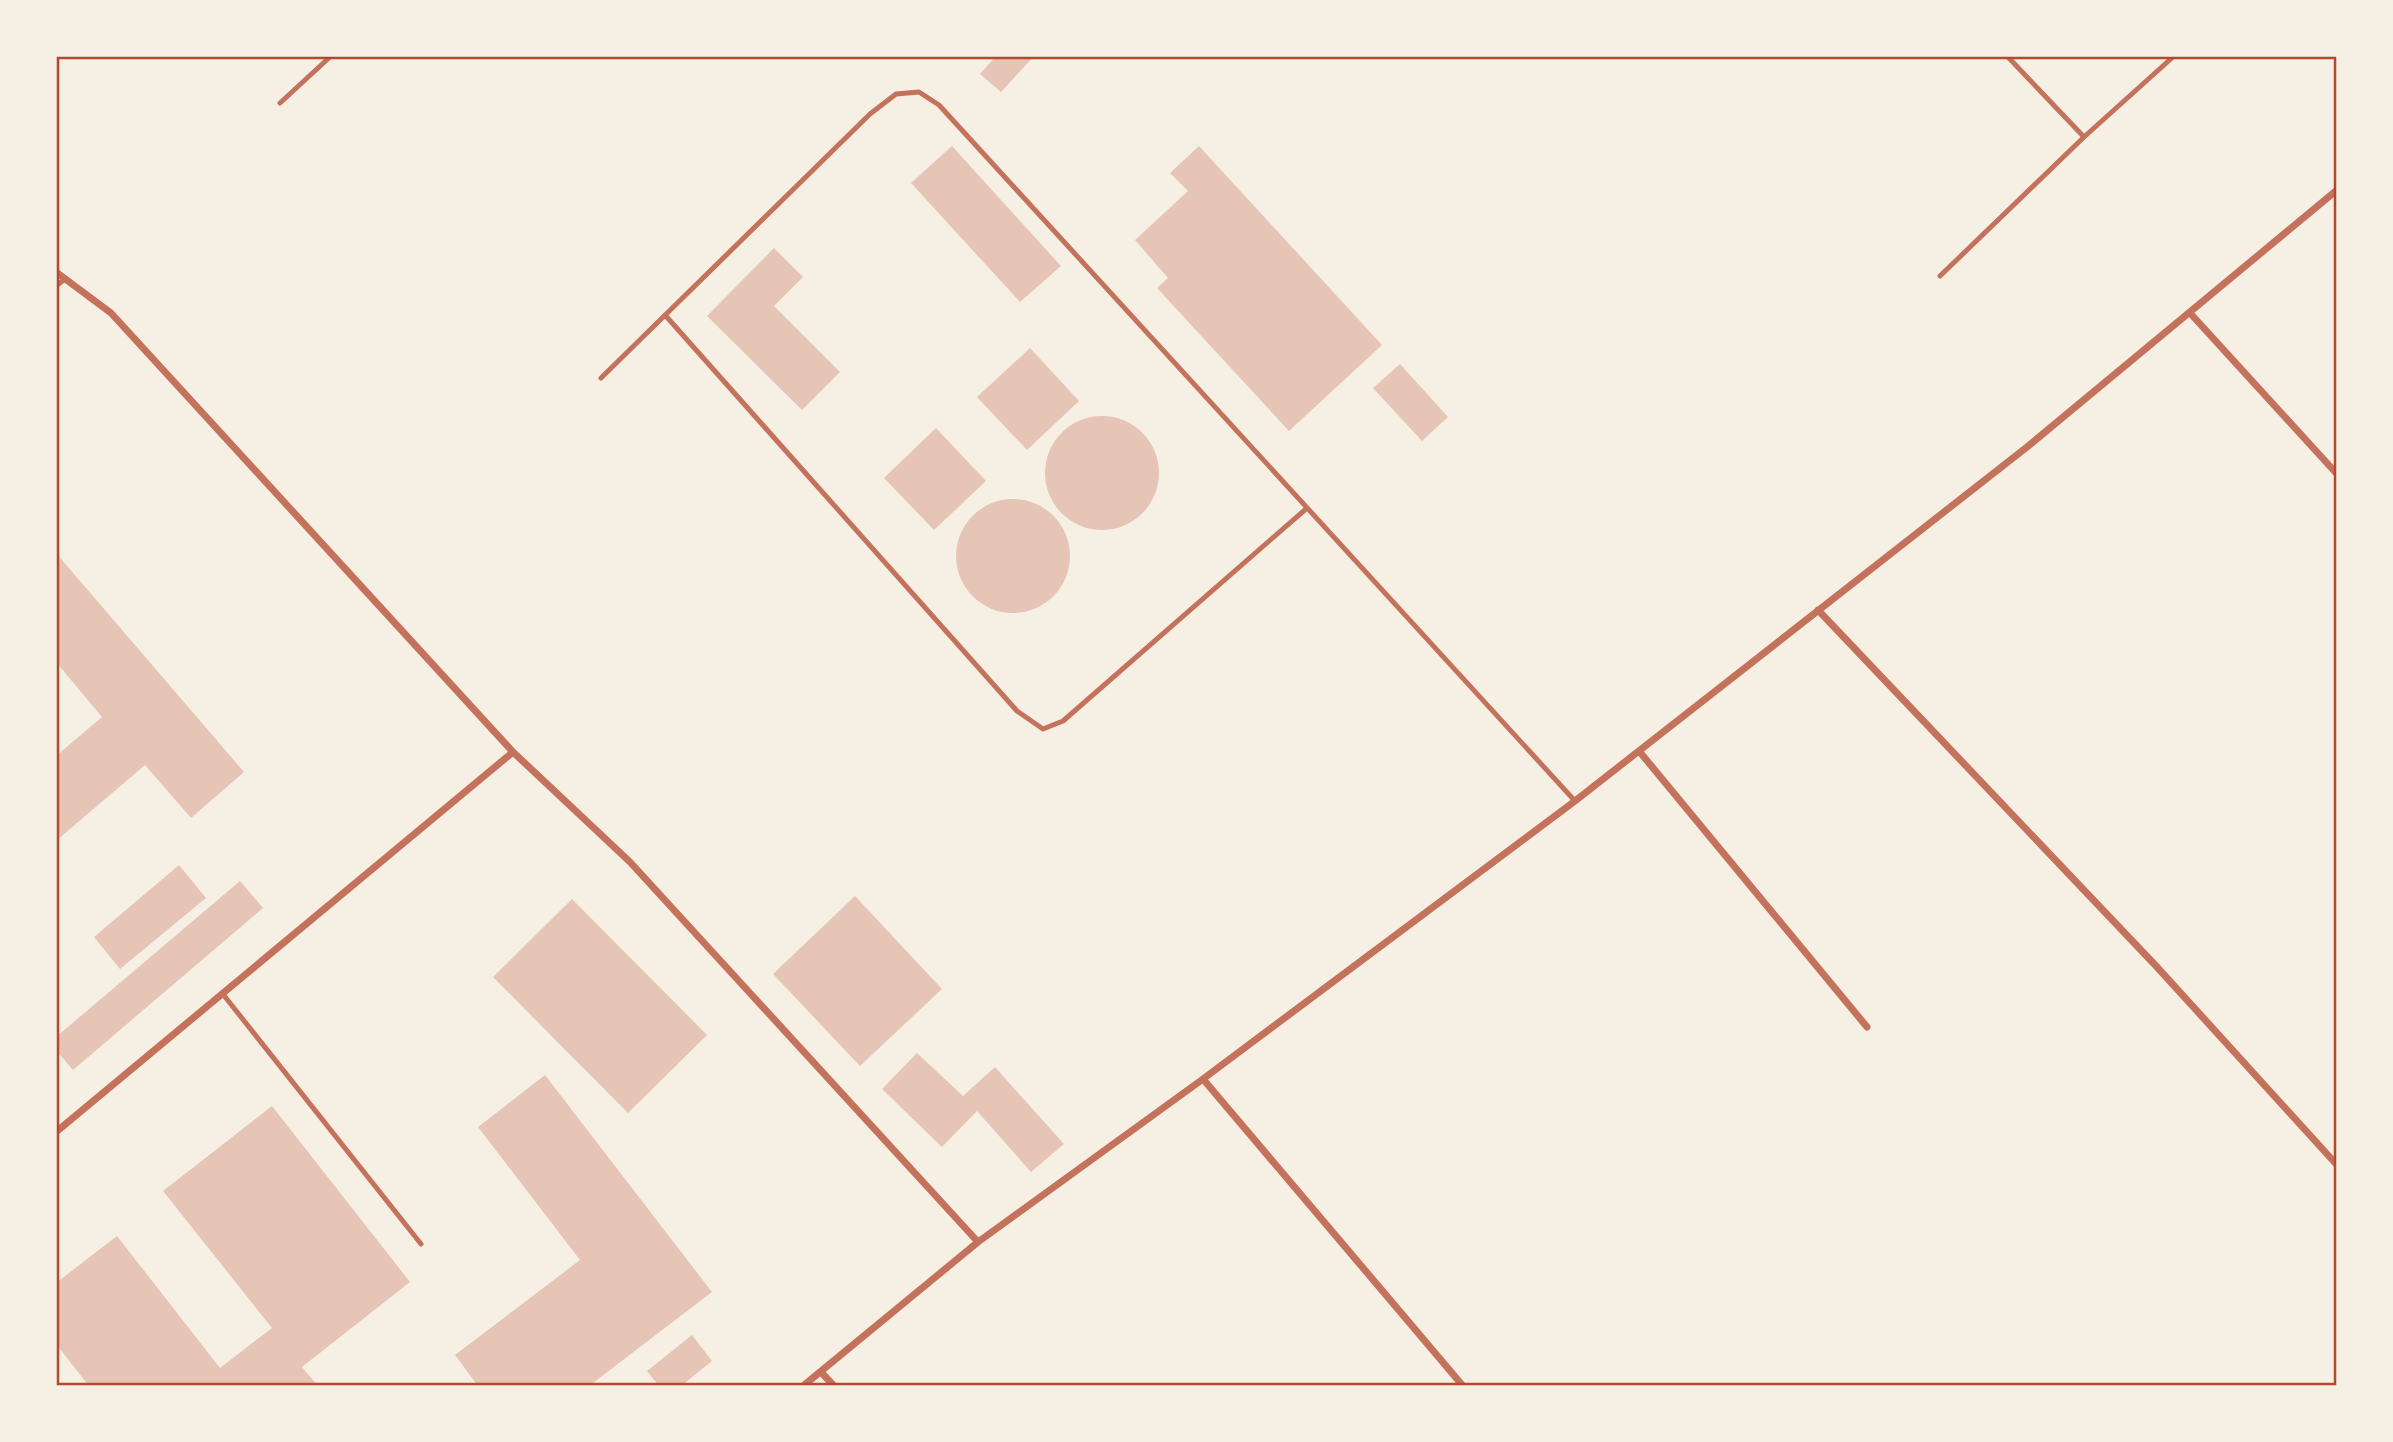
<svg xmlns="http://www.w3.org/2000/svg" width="2393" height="1442" font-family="'Playfair Display',serif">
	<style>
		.building { fill: #e6c5b7 }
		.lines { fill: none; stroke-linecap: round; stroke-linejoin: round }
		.service { stroke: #c5725c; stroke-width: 5 }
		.minor { stroke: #c5725c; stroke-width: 7 }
		.neatline { fill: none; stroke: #b5482f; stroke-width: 2.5 }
	</style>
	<rect width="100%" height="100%" fill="#f6efe4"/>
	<!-- building -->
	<path class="building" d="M996 56H1034L1001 92 980 74Z
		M952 146 1061 266 1020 302 911 183Z
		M1199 146 1382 345 1289 431 1157 288 1168 278 1135 240 1188 191 1170 173Z
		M774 248 803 277 774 306 840 372 802 410 707 316Z
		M1030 348 1079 401 1027 450 977 397Z
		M1400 364 1448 417 1422 441 1373 388Z
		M1045 473a57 57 0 1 1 114 0a57 57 0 1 1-114 0Z
		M936 428 986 481 934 530 884 478Z
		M956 556a57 57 0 1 1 114 0a57 57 0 1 1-114 0Z
		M56 553 244 772 191 818 145 765 56 841V756L102 717 56 662Z
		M179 865 206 898 120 969 94 937Z
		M240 881 263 908 73 1070 56 1050V1037Z
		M855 896 942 989 860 1066 773 974Z
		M572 899 707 1035 628 1113 493 977Z
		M917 1053 963 1096 995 1067 1064 1144 1031 1172 977 1111 942 1147 882 1089Z
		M545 1075 712 1292 589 1386H478L455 1355 580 1260 478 1127Z
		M272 1106 410 1282 302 1367 318 1386H89L56 1344V1283L117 1236 220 1368 272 1328 163 1191Z
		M692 1335 712 1361 681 1386H659L647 1371Z"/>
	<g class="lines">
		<!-- service -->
		<path class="service" d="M2007 56 2084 137 2174 56
			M280 103 331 56
			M1940 276 2084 137
			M56 286 65 279
			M665 315 1017 711 1043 729 1063 721 1307 508
			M601 378 870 114 896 94 919 92 939 105 1575 801
			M222 993 421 1244"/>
		<!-- minor -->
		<path class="minor" d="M56 272 111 313 513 752 630 862 978 1242
			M2190 313 2337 474
			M1818 610 2157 967 2337 1165
			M1639 751 1867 1027
			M1203 1079 1463 1386
			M56 1132 513 752
			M821 1372 834 1386
			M803 1386 978 1242 1203 1079 1575 801 2027 447 2337 190"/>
	</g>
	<!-- border -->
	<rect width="2393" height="1442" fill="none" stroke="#f6efe4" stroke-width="116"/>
	<rect x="58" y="58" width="2277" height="1326" class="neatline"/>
</svg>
